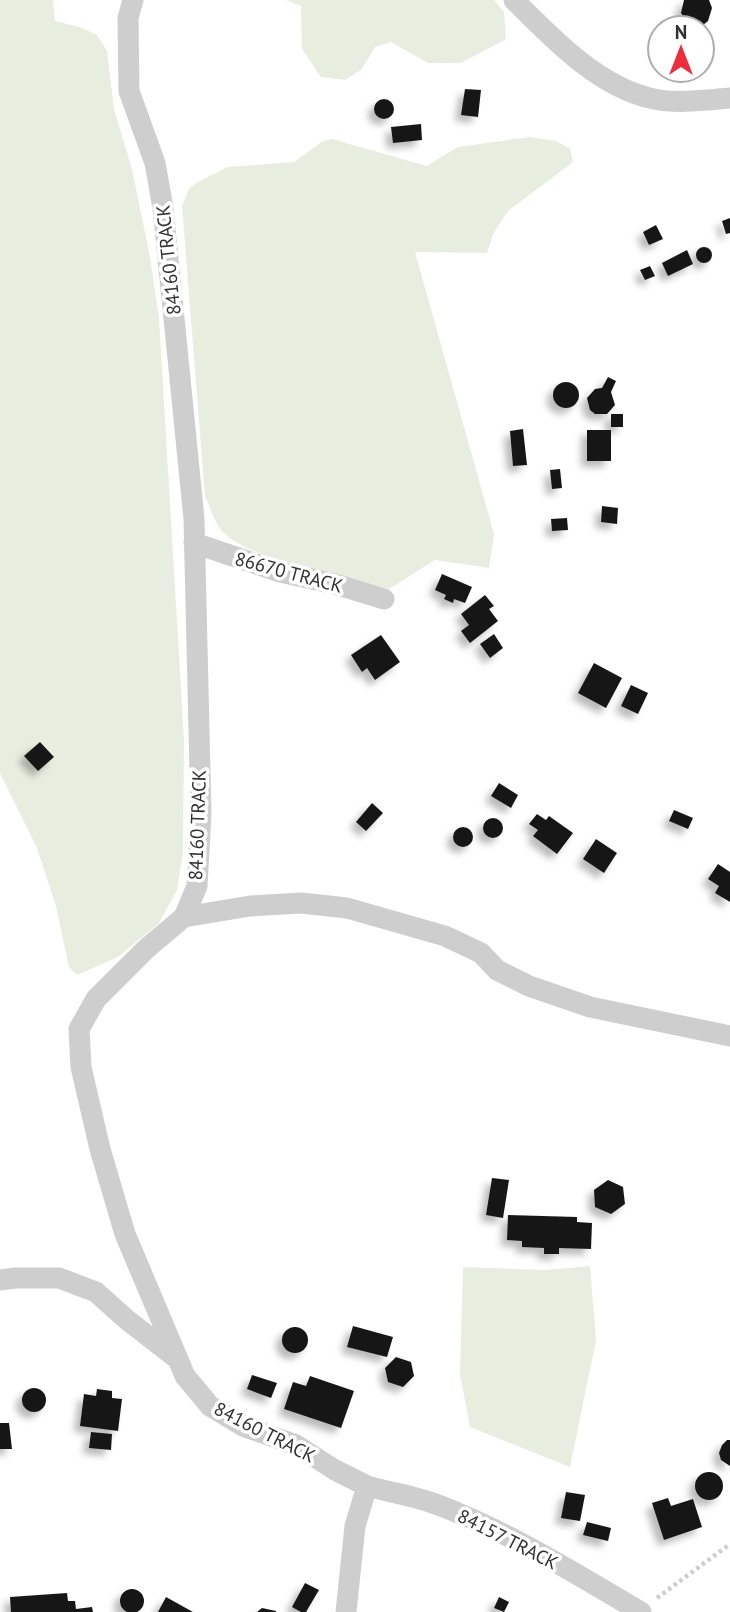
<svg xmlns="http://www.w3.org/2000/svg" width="730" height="1612" font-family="'PT Sans',sans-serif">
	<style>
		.green { fill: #e7eedf }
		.building { fill: #181818; filter: url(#shadow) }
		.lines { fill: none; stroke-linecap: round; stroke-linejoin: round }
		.path { stroke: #cecece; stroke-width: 4.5; stroke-dasharray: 3.5 3.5; stroke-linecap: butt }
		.street { stroke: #cecece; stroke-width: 21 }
		.labels { text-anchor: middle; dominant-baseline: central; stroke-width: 7; stroke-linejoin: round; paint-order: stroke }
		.street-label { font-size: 19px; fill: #313131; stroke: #fff }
	</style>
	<defs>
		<filter id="shadow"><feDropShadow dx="-6" dy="6" stdDeviation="3.5" flood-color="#0004"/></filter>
	</defs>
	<rect width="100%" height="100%" fill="#fff"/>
	<!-- green -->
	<path class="green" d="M0 0H53L55 21 80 27 97 35 107 51 114 109 132 169 150 257 159 318 184 740 183 852 177 890 159 923 118 957 77 975 69 967 56 906 37 848 0 773Z
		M286 0H494L504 12 506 39 461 63H428L391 42 375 47 361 70 345 80 321 77 302 49 301 6Z
		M530 137 556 141 570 149 573 162 508 211 494 232 487 253 415 252 494 534 489 568 435 560 389 589C347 578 249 561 221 530 214 521 210 506 205 496L182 206 189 189 196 183 228 167 294 162 323 141 332 139 427 166 458 147Z
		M590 1266 596 1340 570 1467 470 1427 460 1374 463 1267 546 1270Z"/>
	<!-- building -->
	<path class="building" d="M684 0H709L712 8 708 21 703 25 689 24 681 13Z
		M465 89 481 90 478 117 461 115Z
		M374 109a10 10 0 1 1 20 0a10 10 0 1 1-20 0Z
		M421 124 422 140 393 143 391 127Z
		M730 218V233L726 234 722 221Z
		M656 225 663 239 649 245 643 232Z
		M696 255a8 8 0 1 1 16 0a8 8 0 1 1-16 0Z
		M687 250 693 264 668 276 662 263Z
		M650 266 655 276 645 280 640 270Z
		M608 377 616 381 611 392 615 405 607 414H595L590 410 587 398 595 389 602 388Z
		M553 395a13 13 0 1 1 26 0a13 13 0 1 1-26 0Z
		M611 414H623V427H611Z
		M523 429 527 465 513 466 510 431Z
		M587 430H611V461H587Z
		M560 469 562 488 552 489 550 470Z
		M602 506 618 508 617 524 601 522Z
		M567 518 568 530 552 531 551 519Z
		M442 574 472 587 465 603 454 599 453 603 444 599 446 595 435 590Z
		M485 595 494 606 489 609 498 621 470 643 461 631 469 625 461 614Z
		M494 634 503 648 490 658 480 644Z
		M381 635 400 662 375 680 367 668 362 672 351 655Z
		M594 663 622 678 606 708 578 693Z
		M631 685 648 693 638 714 621 706Z
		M40 742 54 757 38 771 24 756Z
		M499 783 518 795 511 808 491 796Z
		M372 803 383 813 366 831 356 822Z
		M674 810 693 818 688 829 669 821Z
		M537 814 546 820 549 816 573 833 557 854 533 836 538 830 529 824Z
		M483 828a10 10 0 1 1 20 0a10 10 0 1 1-20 0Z
		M453 837a10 10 0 1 1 20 0a10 10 0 1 1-20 0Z
		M596 839 617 853 604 873 583 859Z
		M718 864 730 872V902L715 893 719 886 708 879Z
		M492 1178 509 1180 503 1218 486 1215Z
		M608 1180 623 1187 625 1204 611 1214 595 1207 594 1190Z
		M508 1215 577 1217V1222L592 1223 591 1249 559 1248V1254H544V1248L522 1247V1241L507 1240Z
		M353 1326 393 1337 387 1357 347 1347Z
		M282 1340a13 13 0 1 1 26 0a13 13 0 1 1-26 0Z
		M396 1357 411 1362 414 1376 403 1387 388 1382 385 1368Z
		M252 1375 277 1383 271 1398 247 1389Z
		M310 1376 354 1391 341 1428 284 1409 293 1382 306 1386Z
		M22 1400a12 12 0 1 1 24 0a12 12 0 1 1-24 0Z
		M97 1389 112 1391V1398L122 1399 118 1431 80 1426 84 1394 96 1396Z
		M0 1423H9L12 1449H0Z
		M91 1432 112 1434 111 1450 89 1448Z
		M727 1440H730V1466L721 1460 719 1453 722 1445Z
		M695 1486a14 14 0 1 1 28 0a14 14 0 1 1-28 0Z
		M566 1492 585 1495 580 1521 561 1518Z
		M668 1498 671 1506 693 1499 702 1527 664 1540 652 1503Z
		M587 1522 611 1528 608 1541 583 1535Z
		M305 1583 319 1590 306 1612H301L292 1607Z
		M120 1601a12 12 0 1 1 24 0a12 12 0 1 1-24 0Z
		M67 1593 68 1601H75L76 1609 92 1607 93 1612H11L10 1597Z
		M166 1597 193 1612H158Z
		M499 1597 509 1602 504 1612 494 1608Z
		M262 1608 276 1611V1612H257Z"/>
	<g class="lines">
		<!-- path -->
		<path class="path" d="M657 1598 730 1544"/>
		<!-- street -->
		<path class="street" d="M133 0 128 18 129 91 155 163 163 208 194 519 201 814 197 886 184 917 146 949 96 999 79 1029 81 1067 100 1149 125 1234 185 1376 210 1406 243 1426 296 1445 335 1470 367 1486 355 1526 346 1612
			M514 0C552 38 599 88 654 99 678 104 706 100 730 98
			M194 543 280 572 335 584 384 599
			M184 917 250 906 301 903 347 908 445 936 481 953 497 970 529 986 590 1007 730 1036
			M0 1280 15 1278H59L96 1292 126 1319 175 1357
			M367 1486C392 1493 417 1496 441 1506 511 1533 576 1574 641 1612"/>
	</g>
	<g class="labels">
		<!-- street labels -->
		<g class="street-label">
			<text transform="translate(168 260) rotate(-96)">84160 TRACK</text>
			<text transform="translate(289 572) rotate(15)">86670 TRACK</text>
			<text transform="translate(197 825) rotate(-88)">84160 TRACK</text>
			<text transform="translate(265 1432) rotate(27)">84160 TRACK</text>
			<text transform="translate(508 1539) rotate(27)">84157 TRACK</text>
		</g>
	</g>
	<!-- north arrow -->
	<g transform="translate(681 49)"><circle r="33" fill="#ffffff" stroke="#adadad" stroke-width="2"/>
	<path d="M0-5L12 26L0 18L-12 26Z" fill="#ec2e3c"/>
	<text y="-10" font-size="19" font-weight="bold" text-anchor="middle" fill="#313131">N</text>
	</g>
</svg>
